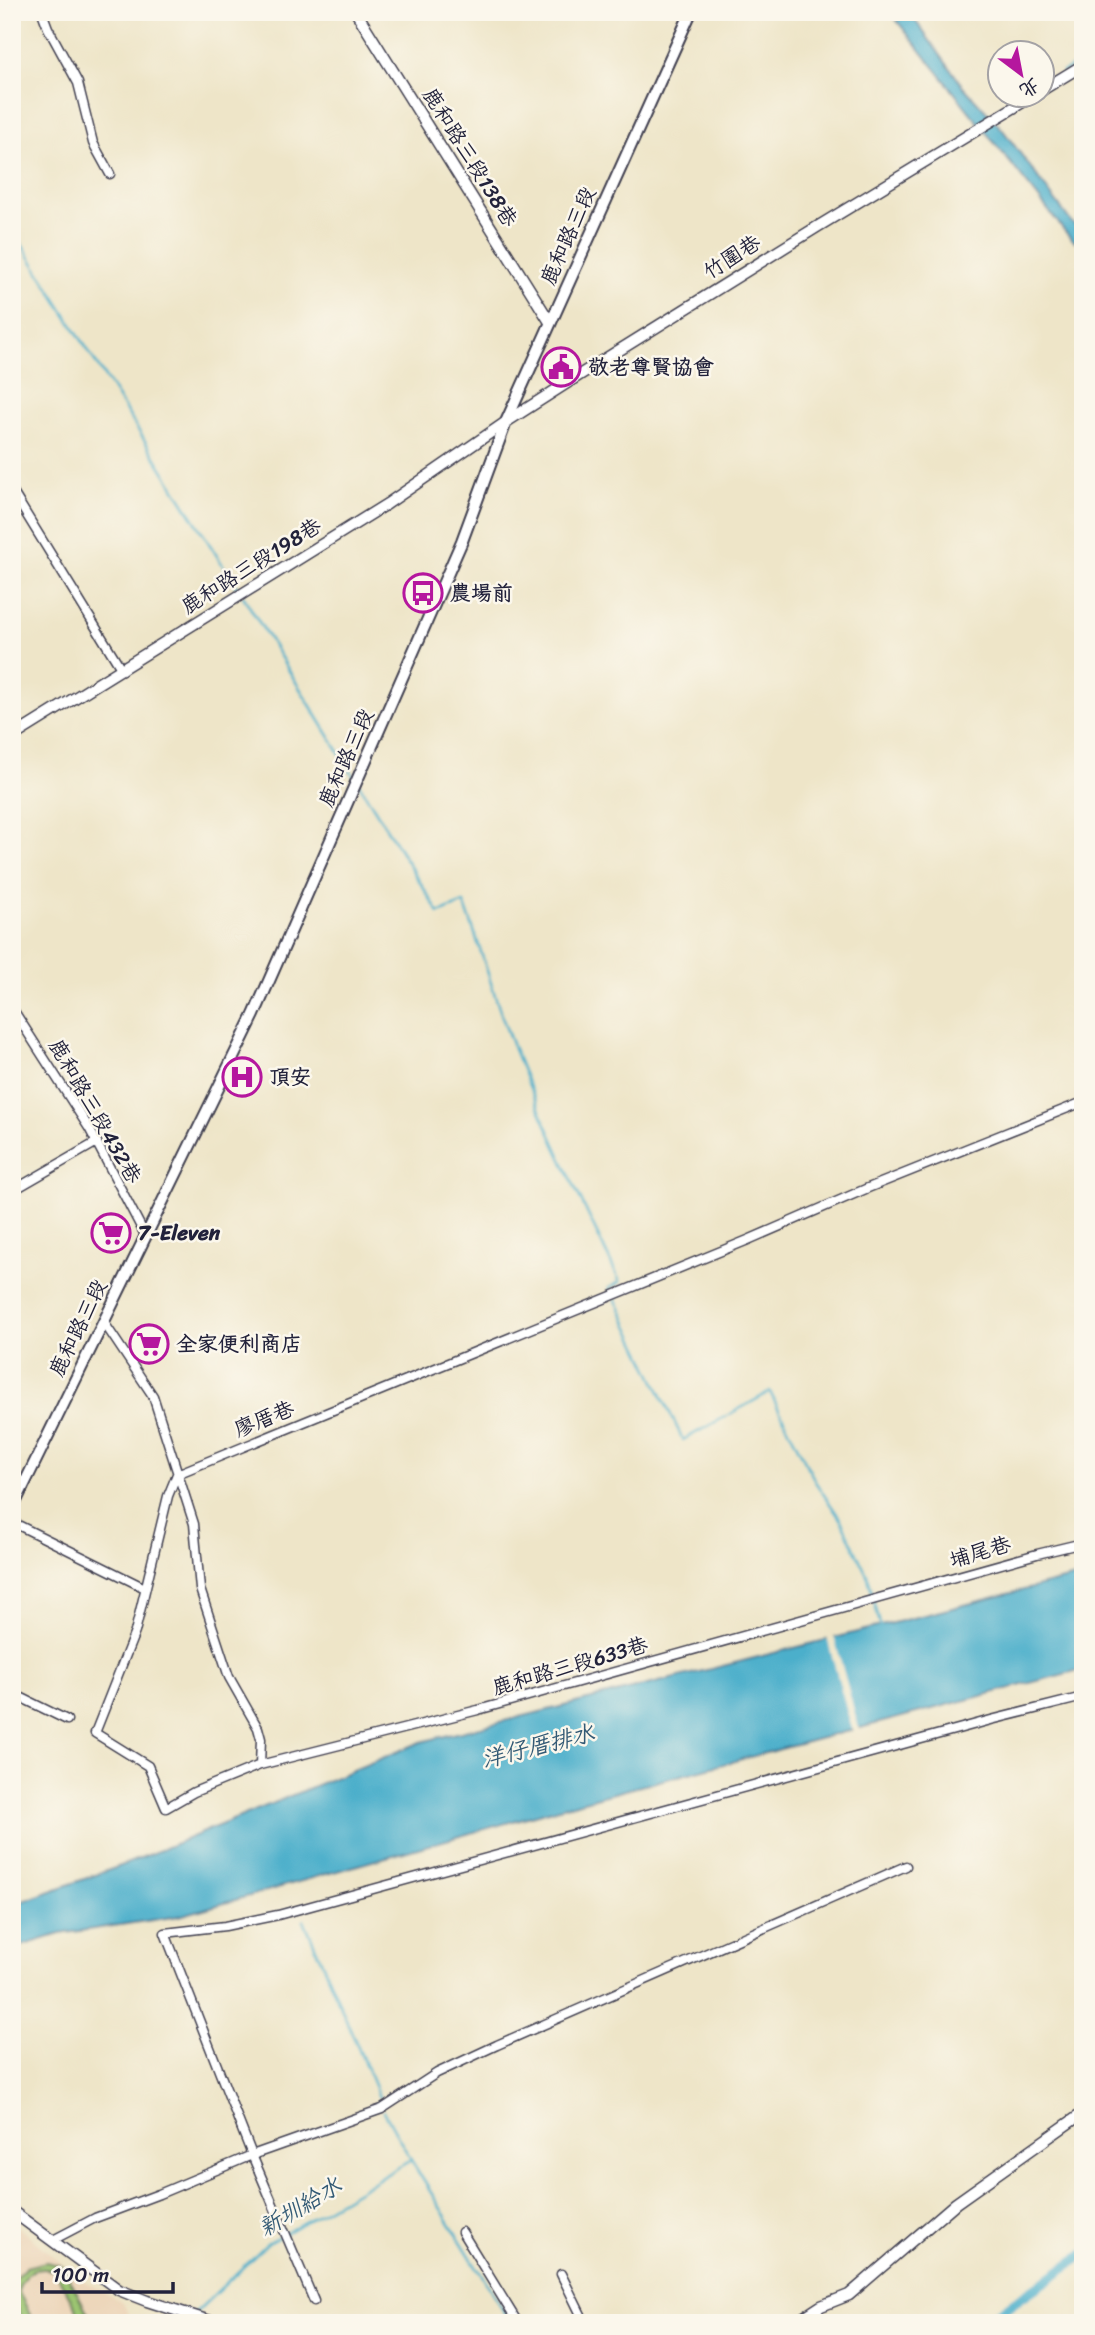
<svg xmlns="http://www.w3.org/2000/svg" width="1095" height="2335" font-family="Sriracha,'LXGW WenKai TC',sans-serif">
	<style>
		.built { fill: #edd7bb }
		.green { fill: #9bc471; stroke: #5e7356; stroke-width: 2 }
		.water { fill: #4cafcb; stroke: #376883; stroke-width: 2 }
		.pier { fill: #eee5c8 }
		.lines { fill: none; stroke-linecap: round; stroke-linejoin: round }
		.stream { stroke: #4cafcb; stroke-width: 2.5 }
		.canal { stroke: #4cafcb; stroke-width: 10 }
		.minor-casing { stroke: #413f50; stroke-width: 11 }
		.tertiary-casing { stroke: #413f50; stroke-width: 13 }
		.secondary-casing { stroke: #413f50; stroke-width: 14 }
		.minor { stroke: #fff; stroke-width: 8 }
		.tertiary { stroke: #fff; stroke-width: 10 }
		.secondary { stroke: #fff; stroke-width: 10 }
		.labels { text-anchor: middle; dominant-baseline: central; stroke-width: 5; stroke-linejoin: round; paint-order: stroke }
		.street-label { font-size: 21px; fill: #22223b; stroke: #fbf7ec }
		.poi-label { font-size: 21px; font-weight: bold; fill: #22223b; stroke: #fbf7ec; text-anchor: start }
		.water-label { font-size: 23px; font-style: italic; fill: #335a75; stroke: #fbf7ec }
	</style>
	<rect width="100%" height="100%" fill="#fbf7ec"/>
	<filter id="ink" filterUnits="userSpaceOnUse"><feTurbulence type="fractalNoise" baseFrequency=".0143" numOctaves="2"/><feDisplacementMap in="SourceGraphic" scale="14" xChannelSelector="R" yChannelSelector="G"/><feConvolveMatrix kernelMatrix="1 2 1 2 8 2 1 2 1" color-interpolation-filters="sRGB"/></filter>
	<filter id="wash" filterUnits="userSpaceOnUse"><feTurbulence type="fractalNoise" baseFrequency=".00686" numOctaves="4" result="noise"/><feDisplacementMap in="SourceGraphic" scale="28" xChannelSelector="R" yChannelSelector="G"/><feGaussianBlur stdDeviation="1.57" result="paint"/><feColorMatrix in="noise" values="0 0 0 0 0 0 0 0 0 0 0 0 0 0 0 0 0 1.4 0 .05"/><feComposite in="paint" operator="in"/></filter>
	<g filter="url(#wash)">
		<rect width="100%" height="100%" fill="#eee5c8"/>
		<!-- built -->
		<path class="built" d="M12 2222 80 2279 123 2303 133 2323H12Z"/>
		<!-- green -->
		<path class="green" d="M46 2262 63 2266 93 2323H84L55 2271C37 2265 23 2272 18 2291L35 2323H24L12 2300V2281L26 2267Z"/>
		<!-- water -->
		<path class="water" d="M890 12H909L963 86 1002 129 1072 223 1083 229V244L1072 240Z
			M1083 1575V1669L580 1802 179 1916 60 1934 12 1949V1905L126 1864 421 1742Z"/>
		<!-- pier -->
		<path class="pier" d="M834 1636 860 1732 853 1733 827 1638Z"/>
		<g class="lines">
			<!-- stream -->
			<path class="stream" d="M1063 72 1083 59
				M12 229 239 591
				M243 596 355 778
				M359 784 439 913 464 903C482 950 494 998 512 1044 544 1125 583 1204 620 1282L609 1288 612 1293
				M615 1298 683 1440 770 1392 816 1483 841 1520 868 1577 881 1628
				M304 1920 379 2097
				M384 2111 411 2160 511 2323
				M195 2313 268 2243 411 2160"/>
			<!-- canal -->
			<path class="canal" d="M984 2323 1083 2255"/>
		</g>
	</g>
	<g filter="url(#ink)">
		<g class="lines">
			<!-- minor casing -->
			<g class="minor-casing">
				<path id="minor" d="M42 12 48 28 78 83 93 143 110 174
					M12 491 122 670
					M12 1008 89 1128 145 1235
					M1083 1102 868 1188 748 1240 177 1474 168 1496 135 1632 95 1733 148 1766 166 1808 194 1792 260 1765 478 1710 1037 1554 1083 1543
					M12 1191 97 1142
					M103 1321 153 1396 194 1524 200 1589 229 1677 258 1728 261 1739 260 1765
					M12 1522 145 1588
					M12 1693 67 1720
					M462 2232 518 2323
					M53 2240 95 2218 159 2194 252 2155 382 2109 437 2073 497 2045 906 1866
					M561 2274 585 2323
					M314 2301 252 2155 165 1933 225 1926 278 1915 991 1720 1083 1697"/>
			</g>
			<!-- tertiary casing -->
			<g class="tertiary-casing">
				<path id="tertiary" d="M356 12 550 322
					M1042 90 1083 65
					M12 737 387 504 506 422 581 374 817 227 1036 94
					M12 2211 119 2290 147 2301 216 2323
					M795 2323 821 2306 849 2295 956 2203 1083 2113"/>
			</g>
			<!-- secondary casing -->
			<g class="secondary-casing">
				<path id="secondary" d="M12 1509 254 1015 462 541 506 422 691 12"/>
			</g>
			<!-- minor -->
			<use href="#minor" class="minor"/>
			<!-- tertiary -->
			<use href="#tertiary" class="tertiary"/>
			<!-- secondary -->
			<use href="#secondary" class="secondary"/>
		</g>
	</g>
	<!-- icons -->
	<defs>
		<g id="civic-ring" transform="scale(2.0125)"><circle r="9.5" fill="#fbf7ec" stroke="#b5179e" stroke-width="1.5"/><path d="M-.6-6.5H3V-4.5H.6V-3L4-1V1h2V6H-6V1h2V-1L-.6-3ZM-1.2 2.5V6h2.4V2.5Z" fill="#b5179e"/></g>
		<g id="bus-ring" transform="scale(2.0125)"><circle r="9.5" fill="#fbf7ec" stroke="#b5179e" stroke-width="1.5"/><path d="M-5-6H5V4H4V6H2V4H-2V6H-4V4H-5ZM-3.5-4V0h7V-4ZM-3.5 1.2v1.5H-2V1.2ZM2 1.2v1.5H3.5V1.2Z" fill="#b5179e"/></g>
		<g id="hospital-ring" transform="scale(2.0125)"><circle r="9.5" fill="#fbf7ec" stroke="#b5179e" stroke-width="1.5"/><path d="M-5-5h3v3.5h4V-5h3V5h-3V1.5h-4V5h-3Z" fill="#b5179e"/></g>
		<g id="supermarket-ring" transform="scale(2.0125)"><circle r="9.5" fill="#fbf7ec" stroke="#b5179e" stroke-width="1.5"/><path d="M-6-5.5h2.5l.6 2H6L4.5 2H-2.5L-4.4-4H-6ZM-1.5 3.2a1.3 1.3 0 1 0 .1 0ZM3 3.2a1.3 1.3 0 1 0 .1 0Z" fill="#b5179e"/></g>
	</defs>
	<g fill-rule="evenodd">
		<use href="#civic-ring" x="561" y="367"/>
		<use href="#bus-ring" x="423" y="593"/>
		<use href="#hospital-ring" x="242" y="1077"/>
		<use href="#supermarket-ring" x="111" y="1233"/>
		<use href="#supermarket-ring" x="149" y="1344"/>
	</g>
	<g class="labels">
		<!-- street labels -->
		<g class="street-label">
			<text transform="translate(470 157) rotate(58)">鹿和路三段138巷</text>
			<text transform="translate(568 236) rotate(-66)">鹿和路三段</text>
			<text transform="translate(732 257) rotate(-32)">竹圍巷</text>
			<text transform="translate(251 566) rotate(-32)">鹿和路三段198巷</text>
			<text transform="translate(346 758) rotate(-66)">鹿和路三段</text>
			<text transform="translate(95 1111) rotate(60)">鹿和路三段432巷</text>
			<text transform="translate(78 1328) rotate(-64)">鹿和路三段</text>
			<text transform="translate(264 1419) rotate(-22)">廖厝巷</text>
			<text transform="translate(980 1552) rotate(-16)">埔尾巷</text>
			<text transform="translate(570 1666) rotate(-16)">鹿和路三段633巷</text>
		</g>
		<!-- poi labels -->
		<g class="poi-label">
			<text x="588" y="367">敬老尊賢協會</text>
			<text x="450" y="593">農場前</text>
			<text x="269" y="1077">頂安</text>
			<text x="138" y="1233">7-Eleven</text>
			<text x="176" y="1344">全家便利商店</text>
		</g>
		<!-- water labels -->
		<g class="water-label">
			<text transform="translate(538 1746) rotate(-14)">洋仔厝排水</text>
			<text transform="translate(300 2207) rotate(-31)">新圳給水</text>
		</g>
	</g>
	<!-- margin -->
	<rect width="1095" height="2335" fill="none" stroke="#fbf7ec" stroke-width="42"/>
	<!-- north arrow -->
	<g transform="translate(1021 74) rotate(148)"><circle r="33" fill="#fbf7ec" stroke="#a4a2a5" stroke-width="2"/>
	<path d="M0-5L12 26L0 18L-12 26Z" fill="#b5179e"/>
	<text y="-10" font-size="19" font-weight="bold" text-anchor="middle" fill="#22223b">北</text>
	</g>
	<!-- scale -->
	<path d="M42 2282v10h131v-10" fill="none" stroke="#22223b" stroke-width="3.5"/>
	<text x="52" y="2282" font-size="21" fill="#22223b" stroke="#fbf7ec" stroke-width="5" paint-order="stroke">100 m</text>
</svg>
